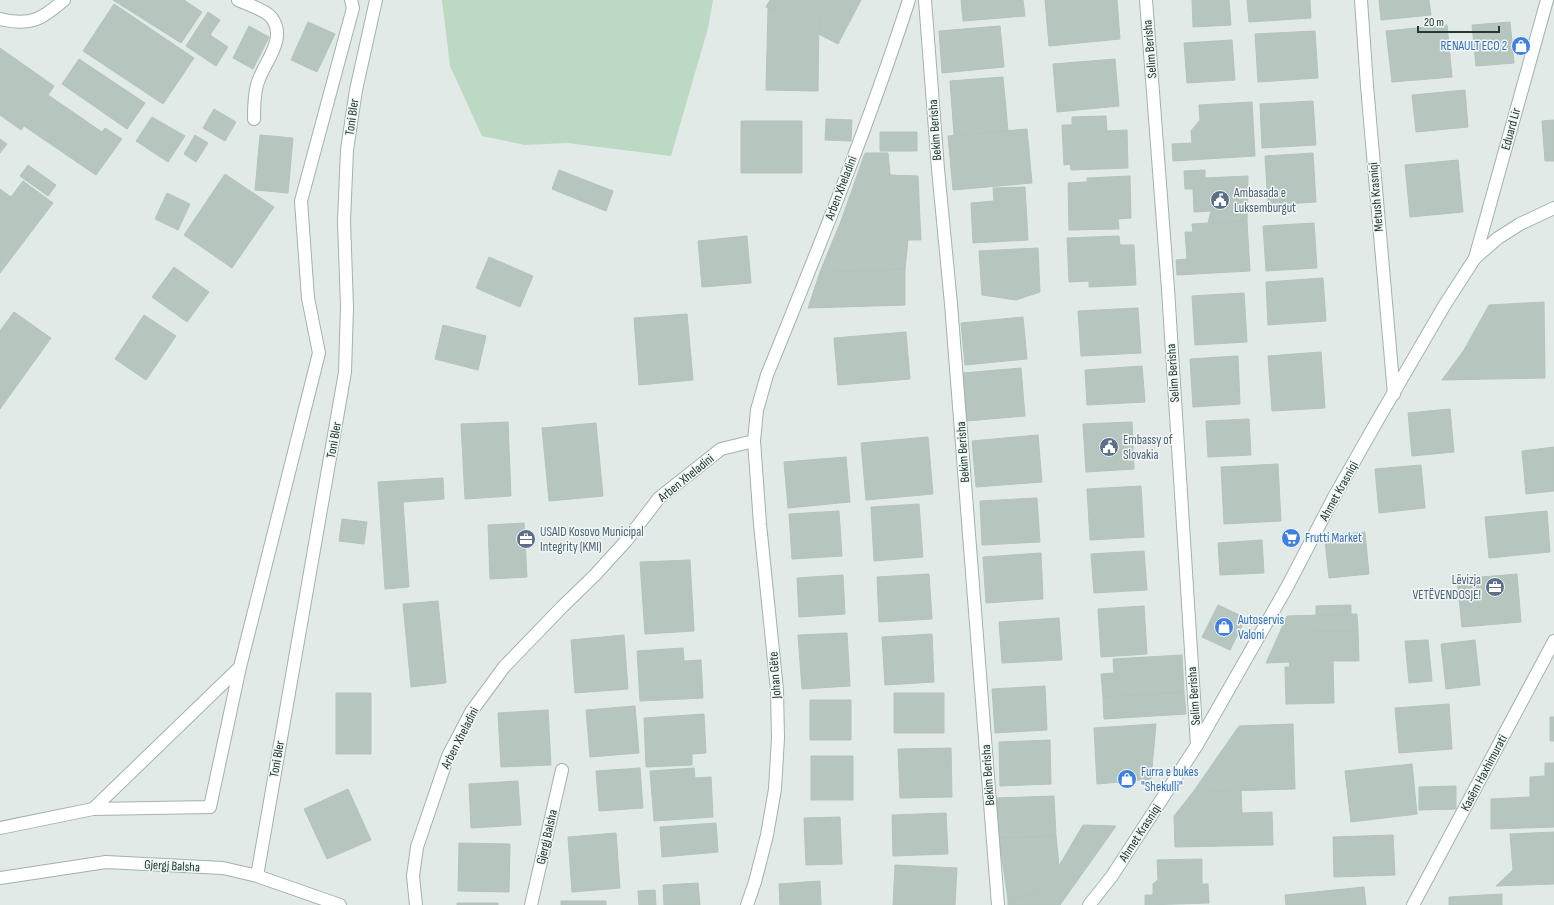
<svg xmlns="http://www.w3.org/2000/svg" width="1554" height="905" font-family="'Sofia Sans Condensed',sans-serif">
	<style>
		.green { fill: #bcd9c3 }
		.building { fill: #b7c5bf; stroke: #b4c3bd }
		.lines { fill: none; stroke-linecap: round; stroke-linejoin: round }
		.lane-casing { stroke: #a4b1ad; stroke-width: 14 }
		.street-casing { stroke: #a4b1ad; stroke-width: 14 }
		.secondary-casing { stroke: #a1b5ad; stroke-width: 14 }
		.lane { stroke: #fff; stroke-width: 12 }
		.street { stroke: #fff; stroke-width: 12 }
		.secondary { stroke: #fff; stroke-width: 12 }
		.labels { text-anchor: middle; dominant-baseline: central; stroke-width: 3; stroke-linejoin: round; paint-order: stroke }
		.shop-label { font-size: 13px; fill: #366cbe; stroke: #f1f7f4; text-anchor: start }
		.street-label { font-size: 13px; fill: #233933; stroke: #f1f7f4 }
		.service-label { font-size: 13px; fill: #4e5e75; stroke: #f1f7f4; text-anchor: start }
	</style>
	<rect width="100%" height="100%" fill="#e1eae6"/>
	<!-- green -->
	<path class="green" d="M442 0H713L708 28 671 156 567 143 525 145 482 136 450 66Z"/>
	<!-- building -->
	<path class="building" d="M113 0H184L202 12 181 43Z
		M770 0H861L838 44 766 7Z
		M961 0H1023L1025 16 963 21Z
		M1045 0H1117L1120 39 1049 46Z
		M1192 0H1229L1231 25 1193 27Z
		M1247 0H1310L1311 18 1249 22Z
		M1379 0H1429L1431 15 1381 20Z
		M114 4 194 58 163 104 83 51Z
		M768 8H819L818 91 766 90Z
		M208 12 220 20 210 35 228 47 216 66 186 46Z
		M308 22 335 34 317 72 291 60Z
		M1510 22 1514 63 1476 66 1472 25Z
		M1447 25 1452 77 1392 82 1386 31Z
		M249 26 269 37 253 69 233 58Z
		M1000 26 1004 67 942 73 939 31Z
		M1315 31 1318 78 1258 82 1255 34Z
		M1232 40 1235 80 1187 83 1184 43Z
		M0 48 54 86 48 95 102 132 105 128 122 139 96 175 24 126 21 130 0 115Z
		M79 59 145 103 127 129 62 84Z
		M1115 59 1119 106 1057 112 1053 64Z
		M1003 77 1008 131 954 135 950 81Z
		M1465 90 1468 127 1416 132 1412 95Z
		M1313 101 1316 145 1262 148 1260 104Z
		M1252 102 1255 156 1173 161 1172 144 1192 143 1191 131 1200 120 1199 105Z
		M214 109 236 122 225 141 203 128Z
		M1106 116 1107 131 1127 130 1128 168 1071 170 1070 164 1064 165 1062 125H1072V117Z
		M152 117 185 136 168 162 136 141Z
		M826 119 852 120 851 141 825 140Z
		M1554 120V161H1545L1542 121Z
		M741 121H802V173H741Z
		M1027 129 1032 183 953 190 948 136Z
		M880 132H917V151H880Z
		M195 135 208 143 196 162 184 154Z
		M260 135 293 138 288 193 255 190Z
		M0 139 7 144 0 153Z
		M865 153H888L890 175 918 176 920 221H841Z
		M1313 153 1316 202 1268 205 1265 156Z
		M1458 160 1463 212 1410 217 1405 165Z
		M28 165 56 185 48 196 20 176Z
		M559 170 613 191 606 211 552 189Z
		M1205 170V178L1248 176 1247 221 1208 223 1211 211 1194 212 1193 189H1185L1184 171Z
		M225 174 274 207 232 268 184 235Z
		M1130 176 1131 218 1118 219 1119 229 1069 230 1068 183 1087 182V178Z
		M23 181 53 203 0 273V189L11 197Z
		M1025 187 1028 240 973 243 971 203 994 201 993 188Z
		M167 193 190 204 178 230 155 219Z
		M841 221H920L921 240H908L905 269 820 272Z
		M1247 221 1250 271 1177 275 1176 260 1187 259 1185 232H1193L1192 224Z
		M1314 223 1317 268 1266 271 1263 226Z
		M747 236 751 283 702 287 698 241Z
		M1119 236 1120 245H1134L1136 285 1089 287V281L1069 282 1067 238Z
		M1038 248 1040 292 1016 300 982 295 979 251Z
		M489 257 533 276 520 307 476 288Z
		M174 267 209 292 187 322 152 297Z
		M905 269V305L808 308 820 272Z
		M1323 278 1326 321 1268 325 1266 282Z
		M1244 293 1247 342 1195 345 1192 296Z
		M1544 302 1545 378 1442 380 1464 350 1489 305Z
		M1138 308 1141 353 1081 356 1078 311Z
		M14 312 51 338 0 409V331Z
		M687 314 693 380 639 385 634 318Z
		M144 315 176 336 146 380 115 359Z
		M1023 317 1027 359 965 365 961 323Z
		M443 325 486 336 478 370 435 359Z
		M906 332 910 379 838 385 834 338Z
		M1321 352 1325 408 1272 411 1268 356Z
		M1238 356 1240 404 1193 407 1190 359Z
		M1142 366 1145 402 1087 405 1085 370Z
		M1021 368 1025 416 967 421 963 373Z
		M1450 409 1454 452 1412 456 1408 413Z
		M1249 419 1251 455 1208 457 1206 421Z
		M508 422 511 496 465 499 461 424Z
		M1132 422 1134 469 1086 472 1083 424Z
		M596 423 603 496 549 501 542 428Z
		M1038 435 1042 482 976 487 972 441Z
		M928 437 933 494 866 500 861 443Z
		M1554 447V491L1526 494 1522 451Z
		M846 457 850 502 788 508 784 462Z
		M1278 464 1281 521 1224 524 1221 467Z
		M1421 465 1425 508 1379 513 1375 469Z
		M443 478 444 499 403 502 409 587 385 589 378 482Z
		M1141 486 1144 537 1090 540 1087 489Z
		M1037 498 1040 542 982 545 980 501Z
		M919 504 923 557 874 561 871 507Z
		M839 511 842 556 792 559 789 514Z
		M1547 511 1550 552 1489 558 1485 517Z
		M342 519 367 522 364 544 339 541Z
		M524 523 527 577 490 579 488 525Z
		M1365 532 1369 574 1329 578 1325 541 1333 540V535Z
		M1262 540 1264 573 1220 575 1218 543Z
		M1144 551 1147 590 1094 593 1091 554Z
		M1041 553 1043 599 986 603 983 557Z
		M690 560 694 631 645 634 640 562Z
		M929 574 932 619 879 622 877 577Z
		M1517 574 1521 622 1462 627 1457 579Z
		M843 575 845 614 799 617 797 578Z
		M438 601 446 683 411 687 403 604Z
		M1218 605 1246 618 1230 650 1202 637Z
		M1351 605V615H1316V606Z
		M1144 606 1147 654 1101 657 1098 609Z
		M1357 614 1358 631 1280 632 1287 616Z
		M1059 618 1062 660 1002 663 999 622Z
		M1358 631 1359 661H1333L1334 703 1286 704 1285 667H1290L1289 662 1266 663 1280 632Z
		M847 633 850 686 802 689 798 635Z
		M932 634 934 682 885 685 882 637Z
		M624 635 628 689 575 693 571 640Z
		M1428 640 1432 681 1409 683 1405 641Z
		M1475 640 1480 685 1446 689 1441 644Z
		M683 648 684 661 701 660 703 698 640 701 637 651Z
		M1182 655 1184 692 1103 697 1101 674 1114 673 1113 659Z
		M1045 686 1047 730 995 733 992 689Z
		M1184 692 1186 714 1104 719 1103 697Z
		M336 693H371V754H336Z
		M894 693H944V733H894Z
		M810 700H851V740H810Z
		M1449 704 1452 749 1399 753 1395 708Z
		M635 706 639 753 590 757 586 710Z
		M548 710 551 765 501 767 498 713Z
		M704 714 706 753 692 754V765L646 767 644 718Z
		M1550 717H1554V741H1550Z
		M1156 724 1151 779 1097 784 1094 728Z
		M1293 724 1295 789 1193 792 1239 726Z
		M1050 740 1051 784 1000 786 999 742Z
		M951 748 952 797 900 798 898 749Z
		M811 756H853V800H811Z
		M1545 763H1554V827L1491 829V799L1530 797V777L1545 776Z
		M1412 764 1417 814 1351 822 1345 771Z
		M640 768 643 808 599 811 596 771Z
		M694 768 695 778 711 777 713 817 654 821 650 771Z
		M518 781 521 825 471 828 469 784Z
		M1456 786V809L1419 810V787Z
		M348 789 371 840 327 859 304 809Z
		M1241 791 1242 813 1272 812 1273 845 1175 847 1174 816 1193 792Z
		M1054 796 1056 836 999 838 997 798Z
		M946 813 948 854 893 856 892 815Z
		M840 817 842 864 806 865 804 818Z
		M716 823 718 852 662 857 660 827Z
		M1083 825 1116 826 1060 905H1054L1038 893 1059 866Z
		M1554 832V884L1496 886 1513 870 1510 834Z
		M616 833 620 888 572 892 568 837Z
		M1393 835 1395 875 1334 877 1333 837Z
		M1056 836 1059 866 1038 893 1008 900 999 838Z
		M459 843 510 844 509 892 458 891Z
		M1202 859V884H1208L1209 903 1145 905V895H1153V884L1158 880 1157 860Z
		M895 865 957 868 955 905H893Z
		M820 881 821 905H780L779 884Z
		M698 883 700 905H664L663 885Z
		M1364 887 1366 905H1286L1285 895Z
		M655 890 656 905H639L638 891Z
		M1038 893 1054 905H1008V900Z
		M1502 894V905H1449V897Z
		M561 901H606V905H561Z
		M457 903H498V905H457Z"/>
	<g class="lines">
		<!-- lane casing -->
		<g class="lane-casing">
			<path id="lane" d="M238 0C248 5 264 9 271 17 289 39 262 64 257 85 254 96 254 108 254 119
				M0 19C31 26 41 20 64 0
				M93 809 210 807 240 667
				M0 828 93 809 240 667 319 353 308 298 301 201 353 8 351 0"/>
		</g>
		<!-- street casing -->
		<g class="street-casing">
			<path id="street" d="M925 0 938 169 951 304 998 905
				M1146 0 1168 289 1197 745
				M1361 0 1367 86 1394 394
				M1475 258 1547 0
				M257 876 345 372 347 307 344 221 347 150 356 90 376 0
				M0 878 106 862 223 868 257 876 340 905
				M416 905 413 876 417 847 448 756 471 712 504 667 562 607 595 575 626 541 659 498 721 449 754 441
				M531 905 562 770
				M747 905 755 882 767 835 775 789 778 738 777 690 760 524 754 441 757 410 767 375C817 252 868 127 909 0
				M1413 905 1554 641"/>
		</g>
		<!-- secondary casing -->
		<g class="secondary-casing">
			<path id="secondary" d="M1089 905 1112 876 1197 745 1287 587 1334 497 1376 423 1444 306 1475 258 1498 238 1520 224 1554 208"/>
		</g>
		<!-- lane -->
		<use href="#lane" class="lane"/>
		<!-- street -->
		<use href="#street" class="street"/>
		<!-- secondary -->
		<use href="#secondary" class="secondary"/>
	</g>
	<!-- icons -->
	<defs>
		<g id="shop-disc" transform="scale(1)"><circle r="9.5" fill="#3f7fe0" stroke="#f1f7f4"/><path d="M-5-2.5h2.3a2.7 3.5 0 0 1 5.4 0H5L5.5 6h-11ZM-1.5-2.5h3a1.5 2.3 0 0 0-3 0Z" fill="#fff"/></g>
		<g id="civic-disc" transform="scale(1)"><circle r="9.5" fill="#5c6f8a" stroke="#f1f7f4"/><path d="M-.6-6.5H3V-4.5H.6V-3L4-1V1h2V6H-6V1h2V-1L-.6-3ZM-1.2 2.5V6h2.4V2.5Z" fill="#fff"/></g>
		<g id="supermarket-disc" transform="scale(1)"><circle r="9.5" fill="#3f7fe0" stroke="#f1f7f4"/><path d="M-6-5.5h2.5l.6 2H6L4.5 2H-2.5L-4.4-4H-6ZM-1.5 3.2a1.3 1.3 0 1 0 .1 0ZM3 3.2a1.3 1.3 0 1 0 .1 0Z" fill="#fff"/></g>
		<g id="office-disc" transform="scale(1)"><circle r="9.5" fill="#5c6f8a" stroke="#f1f7f4"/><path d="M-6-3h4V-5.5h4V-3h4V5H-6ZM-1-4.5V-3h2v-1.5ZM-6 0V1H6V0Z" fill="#fff"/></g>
	</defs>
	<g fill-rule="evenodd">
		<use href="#shop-disc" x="1521" y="46"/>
		<use href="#civic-disc" x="1220" y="200"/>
		<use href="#civic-disc" x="1109" y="447"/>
		<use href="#supermarket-disc" x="1291" y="538"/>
		<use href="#office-disc" x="526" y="539"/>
		<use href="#office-disc" x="1495" y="587"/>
		<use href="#shop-disc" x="1224" y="627"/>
		<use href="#shop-disc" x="1127" y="779"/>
	</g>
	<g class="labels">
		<!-- shop labels -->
		<g class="shop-label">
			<text x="1507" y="46" text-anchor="end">RENAULT ECO 2</text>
			<text x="1305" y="538">Frutti Market</text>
			<text x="1238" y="620">Autoservis<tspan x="1238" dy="15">Valoni</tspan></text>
			<text x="1141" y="772">Furra e bukes<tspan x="1141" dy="15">"Shekulli"</tspan></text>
		</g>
		<!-- street labels -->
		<g class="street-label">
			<text transform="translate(1150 49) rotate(-95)">Selim Berisha</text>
			<text transform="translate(352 117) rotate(-82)">Toni Bler</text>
			<text transform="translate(1511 129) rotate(-75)">Eduard Lir</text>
			<text transform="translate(935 130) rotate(-94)">Bekim Berisha</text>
			<text transform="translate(841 188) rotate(-69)">Arben Xheladini</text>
			<text transform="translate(1376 197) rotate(-95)">Metush Krasniqi</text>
			<text transform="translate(1173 373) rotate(-94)">Selim Berisha</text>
			<text transform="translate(334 440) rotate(-80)">Toni Bler</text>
			<text transform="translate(963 452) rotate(-94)">Bekim Berisha</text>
			<text transform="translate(686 478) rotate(-39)">Arben Xheladini</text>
			<text transform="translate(1339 491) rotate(-61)">Ahmet Krasniqi</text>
			<text transform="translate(775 675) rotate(-94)">Johan Gëte</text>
			<text transform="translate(1194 696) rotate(-94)">Selim Berisha</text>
			<text transform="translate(460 738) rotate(-63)">Arben Xheladini</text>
			<text transform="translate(277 759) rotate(-80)">Toni Bler</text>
			<text transform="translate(1484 773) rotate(-62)">Kasëm Haxhimurati</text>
			<text transform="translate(988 775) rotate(-94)">Bekim Berisha</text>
			<text transform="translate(1140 833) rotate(-57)">Ahmet Krasniqi</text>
			<text transform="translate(547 837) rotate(-77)">Gjergj Balsha</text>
			<text transform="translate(172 866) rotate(3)">Gjergj Balsha</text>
		</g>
		<!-- service labels -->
		<g class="service-label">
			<text x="1234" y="193">Ambasada e<tspan x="1234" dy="15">Luksemburgut</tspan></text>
			<text x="1123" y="440">Embassy of<tspan x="1123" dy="15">Slovakia</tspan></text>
			<text x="540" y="532">USAID Kosovo Municipal<tspan x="540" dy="15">Integrity (KMI)</tspan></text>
			<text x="1481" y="580" text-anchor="end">Lëvizja<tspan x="1481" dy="15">VETËVENDOSJE!</tspan></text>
		</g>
	</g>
	<!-- scale -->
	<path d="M1418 26v6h81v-6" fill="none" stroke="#233933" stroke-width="2"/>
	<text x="1424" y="26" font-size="12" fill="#233933" stroke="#f1f7f4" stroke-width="3" paint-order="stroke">20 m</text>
</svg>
